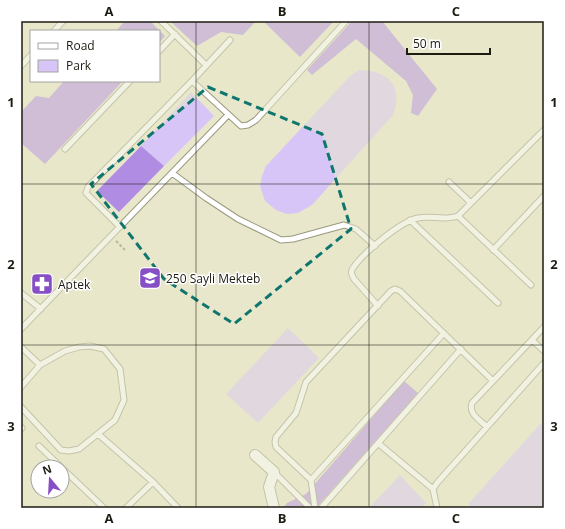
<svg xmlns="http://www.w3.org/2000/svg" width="565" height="529" font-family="'Open Sans',sans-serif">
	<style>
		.green { fill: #d8c5f7 }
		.forest { fill: #b18ce3 }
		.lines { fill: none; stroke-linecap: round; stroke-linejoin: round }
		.lane-casing { stroke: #9a997f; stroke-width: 7 }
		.street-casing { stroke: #9a997f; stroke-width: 12 }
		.path { stroke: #7d7c6a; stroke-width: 2; stroke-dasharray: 3 2; stroke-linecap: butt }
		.lane { stroke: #fff; stroke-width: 5 }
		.street { stroke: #fff; stroke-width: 10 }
		.marked { fill: none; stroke: #0f766e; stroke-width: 3; stroke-dasharray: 8 5; stroke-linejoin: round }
		.grid { fill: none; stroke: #1c1c12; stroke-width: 1; stroke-opacity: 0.55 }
		.labels { text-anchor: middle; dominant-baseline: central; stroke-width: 3; stroke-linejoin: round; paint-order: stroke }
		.poi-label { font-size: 12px; fill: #1c1c12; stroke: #fff; text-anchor: start }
		.neatline { fill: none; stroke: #1c1c12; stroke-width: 1.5 }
		.grid-label { font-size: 13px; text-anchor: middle; font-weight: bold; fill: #1c1c12 }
	</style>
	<rect width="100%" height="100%" fill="#e8e7cb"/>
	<!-- green -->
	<path class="green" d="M359 70C388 71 404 85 393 115L312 205 298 213 287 214 276 210 265 201 260 186 262 176 266 166 350 76Z
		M191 92 214 116 164 166 141 146Z
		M288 328 319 358 258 423 226 394Z
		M544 420V508H473L468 504Z
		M400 475 426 503 422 508H369Z"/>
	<!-- forest -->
	<path class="forest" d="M125 21H150L165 36 159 43V31H116Z
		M170 21H256L243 35 221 32 197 46Z
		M263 21H334L300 57Z
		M352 21H382L437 89 418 116 411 113 413 95 406 81 356 39 312 75 307 70Z
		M64 81H123L45 164 21 143V112L36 96 49 98Z
		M141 146 164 166 119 212 97 191Z
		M404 381 418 393 316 508H283L287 503 306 494Z"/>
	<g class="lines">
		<!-- lane casing -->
		<g class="lane-casing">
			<path id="lane" d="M161 21 206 65
				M54 31 63 21
				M159 51 175 34
				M21 66 31 55
				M192 81 241 126 248 125 256 120 346 21
				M65 149 130 81
				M172 173 206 198 238 219 281 240 293 239 344 225 356 229 375 246
				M449 182 471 203
				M458 216 531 285
				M410 220 498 303
				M120 227 86 193 88 187 192 81 230 40
				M493 250 544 196
				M21 293 41 309
				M378 306 354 279C352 275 350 272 353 268 363 253 401 221 418 218 432 215 444 221 458 216L544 130
				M21 329 228 115
				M532 340 544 351
				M21 347 40 365
				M21 387 40 365 65 351 79 347 90 346 104 349 120 369 124 400 115 420 79 449 69 451 61 450 21 407
				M487 427C480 420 468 414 472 403L493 381
				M21 429 22 428
				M98 434 153 482 178 508
				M379 444 433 489
				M39 446 61 467
				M62 468 104 508
				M274 472 310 508
				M311 480 276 447 275 442 276 437 296 413 306 382 391 291 395 289 400 291 493 381 544 327
				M126 508 153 482
				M315 508 311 480 444 333
				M321 508 461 349
				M437 508 433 489 437 483 544 363"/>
		</g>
		<!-- street casing -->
		<g class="street-casing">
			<path id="street" d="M255 455 274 472 269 487 274 508"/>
		</g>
		<!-- path -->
		<path class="path" d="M116 241 125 250"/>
		<!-- lane -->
		<use href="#lane" class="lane"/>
		<!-- street -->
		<use href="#street" class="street"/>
	</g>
	<!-- marked area -->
	<path d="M0 0H565V529H0ZM208 87 322 134 351 229 234 324 164 279 91 184Z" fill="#e8e7cb" fill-opacity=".55" fill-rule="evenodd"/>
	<path class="marked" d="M208 87 322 134 351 229 234 324 164 279 91 184Z"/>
	<!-- grid -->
	<path class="grid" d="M196 21V508M369 21V508M21 184H544M21 345H544"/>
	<!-- icons -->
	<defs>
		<g id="school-square" transform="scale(1.15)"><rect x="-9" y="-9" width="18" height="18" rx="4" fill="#874fc6" stroke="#fff"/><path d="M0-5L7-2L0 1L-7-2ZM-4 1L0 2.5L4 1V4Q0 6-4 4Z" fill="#fff"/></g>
		<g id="pharmacy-square" transform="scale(1.15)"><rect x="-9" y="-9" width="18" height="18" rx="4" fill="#874fc6" stroke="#fff"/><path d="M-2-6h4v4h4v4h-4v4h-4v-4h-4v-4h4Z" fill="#fff"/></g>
	</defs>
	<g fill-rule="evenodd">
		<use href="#school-square" x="150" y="278"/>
		<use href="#pharmacy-square" x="42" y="284"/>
	</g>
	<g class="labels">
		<!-- poi labels -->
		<g class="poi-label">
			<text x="166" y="278">250 Sayli Mekteb</text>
			<text x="58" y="284">Aptek</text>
		</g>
	</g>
	<!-- border -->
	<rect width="565" height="529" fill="none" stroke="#ffffff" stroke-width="44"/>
	<!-- legend -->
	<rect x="30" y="30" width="130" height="52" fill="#ffffff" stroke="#a4a4a0"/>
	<rect x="38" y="43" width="20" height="6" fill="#ffffff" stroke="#a4a4a0"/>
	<text x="66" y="50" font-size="12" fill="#1c1c12">Road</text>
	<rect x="38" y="60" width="20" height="12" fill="#d8c5f7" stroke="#a4a4a0"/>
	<text x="66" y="70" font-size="12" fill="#1c1c12">Park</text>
	<!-- north arrow -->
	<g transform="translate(50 479) rotate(342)"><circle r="19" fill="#ffffff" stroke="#a4a4a0"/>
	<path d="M0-3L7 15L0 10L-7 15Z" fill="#874fc6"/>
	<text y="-6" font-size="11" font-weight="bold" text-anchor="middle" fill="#1c1c12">N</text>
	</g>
	<!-- scale -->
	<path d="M407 48v6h83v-6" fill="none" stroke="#1c1c12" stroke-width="2"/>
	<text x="413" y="48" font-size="12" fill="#1c1c12" stroke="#ffffff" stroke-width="3" paint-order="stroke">50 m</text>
	<rect x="22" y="22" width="521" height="485" class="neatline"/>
	<g class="grid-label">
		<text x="109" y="16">A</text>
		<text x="282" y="16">B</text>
		<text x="456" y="16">C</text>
		<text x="11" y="107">1</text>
		<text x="554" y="107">1</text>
		<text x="11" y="269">2</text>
		<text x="554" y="269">2</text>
		<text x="11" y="431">3</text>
		<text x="554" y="431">3</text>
		<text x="109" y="523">A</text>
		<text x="282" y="523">B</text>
		<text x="456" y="523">C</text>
	</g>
</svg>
